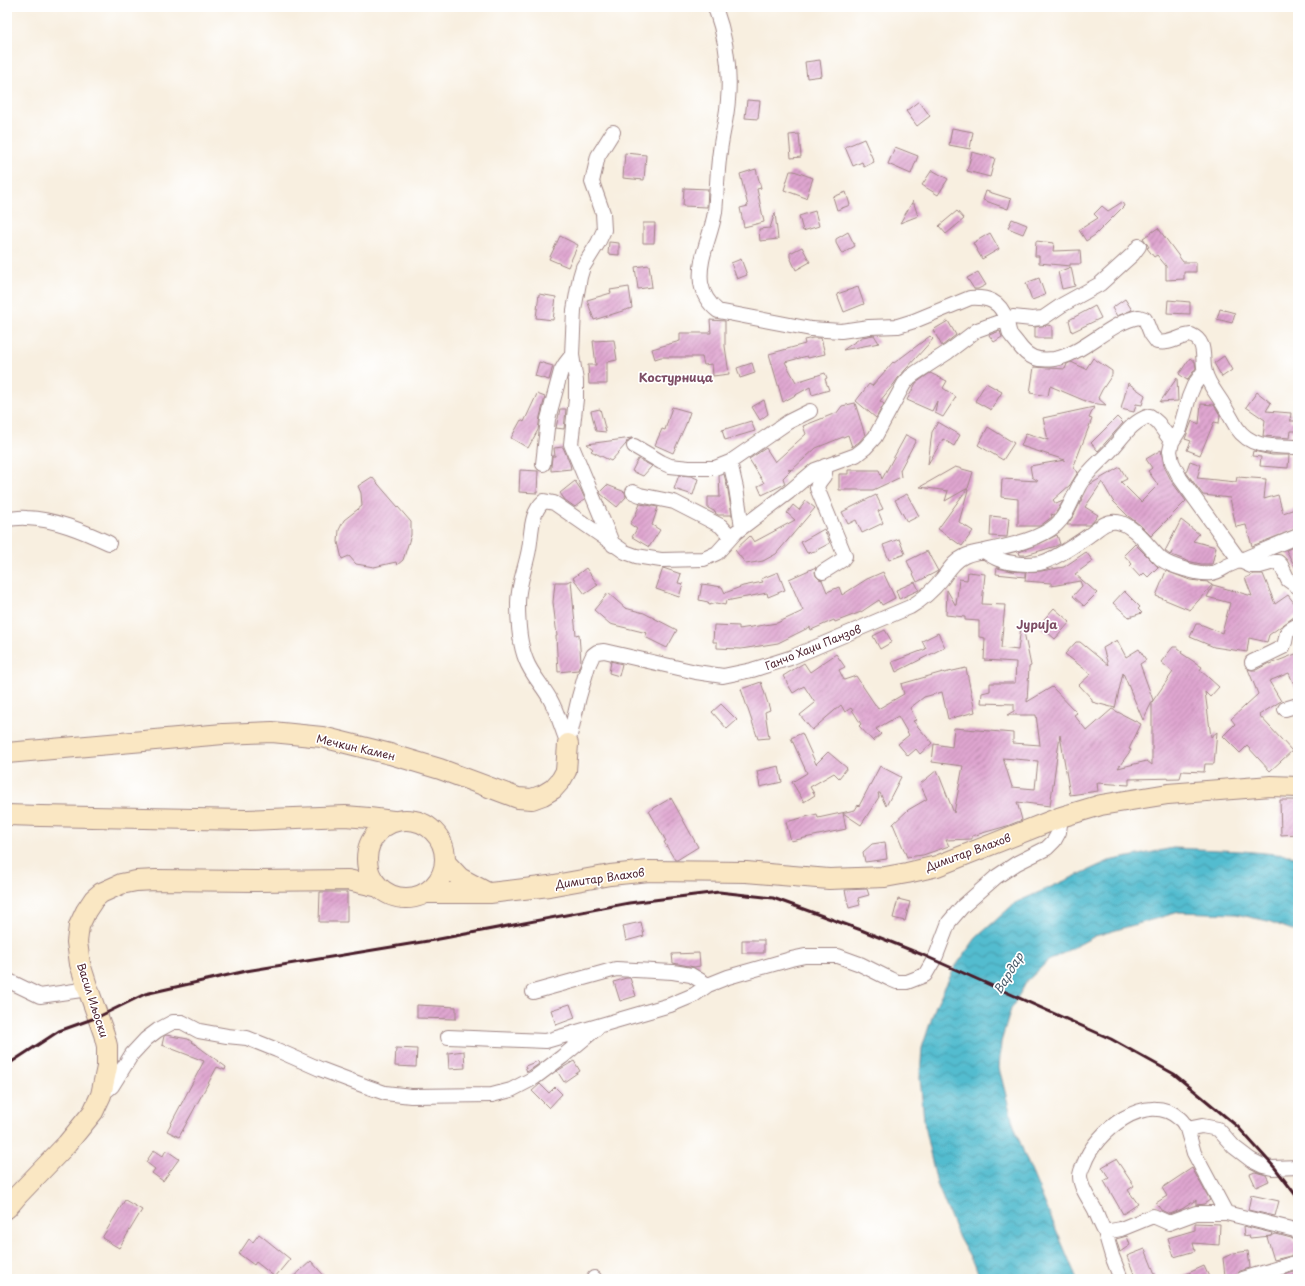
<svg xmlns="http://www.w3.org/2000/svg" width="1305" height="1286" font-family="'Playpen Sans',sans-serif">
	<style>
		.water { fill: url(#water-waves); stroke: #4e6e7d }
		.building { fill: url(#building-hatch); fill-rule: evenodd }
		.lines { fill: none; stroke-linecap: round; stroke-linejoin: round }
		.street-casing { stroke: #a18786; stroke-width: 16 }
		.secondary-casing { stroke: #a18786; stroke-width: 22 }
		.street { stroke: #fff; stroke-width: 14 }
		.secondary { stroke: #fae7c3; stroke-width: 20 }
		.rail { stroke: #4a1f2b; stroke-width: 3 }
		.labels { text-anchor: middle; dominant-baseline: central; stroke-width: 3.5; stroke-linejoin: round; paint-order: stroke }
		.street-label { font-size: 11px; fill: #4a1f2b; stroke: #fff }
		.neighbourhood-label { font-size: 12px; font-weight: bold; fill: #7e4e65; stroke: #fff }
		.water-label { font-size: 12px; font-style: italic; fill: #4d5e6d; stroke: #fff }
	</style>
	<defs>
		<pattern id="water-waves" width="16" height="10" patternUnits="userSpaceOnUse"><rect width="16" height="10" fill="#52bccf"/><path d="M0 5q4-4 8 0t8 0" fill="none" stroke="#4698a8"/></pattern>
		<pattern id="building-hatch" width="6" height="6" patternUnits="userSpaceOnUse"><rect width="6" height="6" fill="#dfa6d0"/><path d="M-1 1l2-2M0 6l6-6M5 7l2-2" fill="none" stroke="#b787a9"/></pattern>
	</defs>
	<rect width="100%" height="100%" fill="#fff"/>
	<filter id="ink" filterUnits="userSpaceOnUse"><feTurbulence type="fractalNoise" baseFrequency=".025" numOctaves="2"/><feDisplacementMap in="SourceGraphic" scale="8" xChannelSelector="R" yChannelSelector="G"/><feConvolveMatrix kernelMatrix="1 2 1 2 8 2 1 2 1" color-interpolation-filters="sRGB"/></filter>
	<filter id="wash" filterUnits="userSpaceOnUse"><feTurbulence type="fractalNoise" baseFrequency=".012" numOctaves="4" result="noise"/><feDisplacementMap in="SourceGraphic" scale="16" xChannelSelector="R" yChannelSelector="G"/><feGaussianBlur stdDeviation="0.9" result="paint"/><feColorMatrix in="noise" values="0 0 0 0 0 0 0 0 0 0 0 0 0 0 0 0 0 1.4 0 .05"/><feComposite in="paint" operator="in"/></filter>
	<g filter="url(#wash)">
		<rect width="100%" height="100%" fill="#f8efe0"/>
		<!-- water -->
		<path class="water" d="M1173 848 1242 851 1298 856V932L1268 921 1236 914 1179 912 1095 936 1048 961 1027 981 1011 1009 1001 1042 999 1068 1013 1123 1025 1156 1077 1279H982L959 1238 937 1184 925 1130 920 1078 922 1048 936 1005 955 967 976 938 1015 903 1109 861Z"/>
		<g id="blocks">
			<!-- building -->
			<path class="building" d="M820 60 822 76 807 78 805 62Z
				M747 100 760 101 758 119 745 118Z
				M919 101 930 116 917 126 906 111Z
				M952 128 973 132 970 149 949 145Z
				M799 134 801 157 791 158 789 135Z
				M864 139 874 162 864 167 862 162 853 166 845 147Z
				M895 147 918 156 911 174 888 164Z
				M972 152 995 158 990 177 967 171Z
				M625 153 646 155 644 180 623 178Z
				M756 169 761 188 757 189 764 222 744 227 740 208 748 206 740 174Z
				M932 170 948 179 938 195 922 185Z
				M790 171H794L813 178 806 198 784 190Z
				M684 188 708 189 707 207 683 206Z
				M986 191 1011 199 1008 209 983 200Z
				M846 192 850 205 837 210 833 197Z
				M913 201 918 216 900 223Z
				M1122 202 1124 206 1095 235 1086 241 1079 230 1098 218 1094 214 1102 206 1108 211Z
				M815 211 819 226 803 231 799 216Z
				M957 211 964 219 946 234 939 226Z
				M775 213 778 239 760 241 759 229 770 228Z
				M1012 219 1027 225 1023 234 1008 228Z
				M643 223H655L654 243H643Z
				M1158 228 1183 262H1196V272H1184V279L1166 280V266L1157 255 1154 257 1147 248 1149 247 1143 238Z
				M848 232 855 246 842 254 836 243V239Z
				M990 233 999 249 982 259 973 243Z
				M560 236 578 245 568 267 549 259Z
				M1036 241 1054 243 1053 251 1080 250 1081 264H1070V266L1039 263V256H1035Z
				M609 242 619 243V255L608 254Z
				M802 247 810 262 796 270 790 257V253Z
				M741 259 747 275 737 279 731 263Z
				M649 265 652 287 638 289 635 267Z
				M1071 267 1075 286 1062 289 1058 272Z
				M978 272 986 285 978 289H974L967 278Z
				M1039 278 1045 295 1032 300 1026 283Z
				M629 287 632 308 594 320 587 300 611 293 610 290Z
				M858 287 864 304 844 312 837 294Z
				M539 294 556 297 553 320 536 318Z
				M1125 299 1132 310 1117 316 1112 308Z
				M1168 300 1190 302V314L1167 313Z
				M1095 306 1101 318 1072 332 1069 320Z
				M1220 309 1235 313 1232 323 1217 319Z
				M710 320 725 321V346L729 374 713 376 712 364 704 365 702 357H661L655 359 652 349 680 341V333H711Z
				M948 321 956 335 942 346 933 330Z
				M1047 325 1052 326V338H1035V327Z
				M1000 331 1002 337 994 342 989 335Z
				M874 335 879 343 843 350 862 337Z
				M930 336 933 339 898 378 894 384 880 401 884 404 876 418 856 401 869 384 872 386 893 362 894 363Z
				M813 338H821L825 354 808 358 807 356 785 362 796 382 825 373 827 378 825 379 829 390 812 395 810 387 783 402 769 354 805 344 804 340Z
				M614 340 617 360 607 362V384H589L588 365H596L593 341Z
				M1224 356 1232 370 1222 377 1214 363Z
				M1093 358 1112 371V375L1102 390 1098 398 1106 405 1090 403 1050 386 1048 396 1030 393 1034 367 1065 369 1067 364 1071 362 1086 369Z
				M1190 358 1195 362 1196 368 1187 380 1179 374Z
				M539 362 553 366 549 380 535 376Z
				M752 363 755 373 740 378 737 368Z
				M930 373 947 381 943 388 956 397 943 417 935 413 937 401 932 411 907 400 916 383Z
				M1177 378 1178 401 1160 402Z
				M986 383 1002 392 991 410 975 401Z
				M1128 383 1145 395 1142 405 1136 404 1134 412 1121 409Z
				M1257 392 1271 403 1266 411 1291 413 1290 421H1298V431H1291L1290 438 1263 436 1265 420 1246 407Z
				M537 394 545 397 540 417 538 430 528 448 511 438 521 420 524 422Z
				M764 400 768 414 760 420 752 407Z
				M855 403 865 435 859 442 852 447 848 435 816 448 793 469 788 470H791L783 478 785 484 762 495 758 486 764 483 749 459 766 448 775 462 806 434 803 426 836 413V414L842 406Z
				M1201 404 1214 405 1220 415 1219 423 1214 422 1200 455 1187 450 1191 441 1185 439 1192 421 1199 424Z
				M672 407 690 412 686 424 673 453 655 445 662 429 665 430Z
				M1094 407 1089 418 1092 419 1073 468 1078 472 1070 485 1053 500 1056 504 1063 501 1057 511 1054 515 1051 514 1052 517 1040 526H1018V499L1001 497 1002 479 1038 481 1032 477 1030 466 1065 460 1021 446 1026 433 1048 440 1043 418Z
				M560 409H566L564 429 556 428Z
				M600 409 606 432 596 431 591 411Z
				M1117 417 1123 423 1098 451 1091 443Z
				M751 421 755 431 725 440 722 430Z
				M938 422 960 435 954 446 943 439 928 464 932 432Z
				M988 427 1014 443 1003 460 978 445Z
				M906 435 916 440 900 470 901 477 873 490H839V474H848V470H879L882 479Z
				M632 438 627 441 626 444 611 461 591 451 593 449 587 444Z
				M563 447 570 464 571 469 551 471V467L552 456H555L554 448Z
				M1161 450 1164 466 1172 482 1186 501 1151 536 1140 525 1128 516 1113 501 1102 482 1085 507 1098 515 1093 522 1089 525H1067L1074 515 1089 485 1120 467 1127 479 1121 482 1141 502 1158 485 1148 471 1152 468 1146 459Z
				M1253 451 1272 455H1289L1288 468 1260 466 1261 457 1252 456Z
				M638 459 652 466 643 476 632 471Z
				M1190 461 1201 465 1197 478 1236 482 1237 477 1266 479 1264 499 1278 495 1283 513 1298 508V528L1252 546 1246 525 1236 527 1230 498 1203 495 1186 472Z
				M955 467 973 472 968 488 945 501 948 491 920 487Z
				M520 470 538 471 537 493 519 492Z
				M724 474 728 490 732 515H718L715 513 716 512 708 508V497H720L719 476Z
				M679 475 691 476 698 479 693 495 674 489Z
				M372 477 411 522V535L403 560 397 565 396 562 374 567 356 564 349 556 342 559 338 542 339 530 344 520 362 506 361 493 358 486Z
				M575 481 581 490 585 499 575 507 565 500 560 493Z
				M607 485 625 492 626 497 617 507 601 494 600 492Z
				M967 489 968 490 959 522 973 531 962 546 938 529Z
				M907 494 919 516 907 522 895 500Z
				M876 495 883 509 878 511 883 523 862 533 856 520 848 524 842 512Z
				M806 501 815 508 776 554 763 561 746 564 735 550 750 536 754 542 795 520 787 513 793 505 799 510Z
				M640 504 658 507 652 525 660 530 649 547 632 537 637 529 630 524 635 516Z
				M991 516 1009 518 1007 537 990 536Z
				M1181 520 1199 534 1193 541 1216 547 1212 564H1201L1187 561 1172 555 1173 551 1170 555 1165 551Z
				M824 529 830 543 815 551 807 553 801 542Z
				M1057 535 1060 544 1056 546 1026 555H1020L1019 552 1035 546Z
				M899 539 905 554 889 560 883 545Z
				M1135 544 1158 567 1148 577 1144 573 1140 577 1130 566 1132 564 1124 555Z
				M1298 545V572L1286 550Z
				M927 551 938 571 917 582 907 561Z
				M1086 552 1093 561 1075 574 1097 593 1084 606 1073 596 1082 586 1080 581 1051 586V583L1025 581 1026 572 1041 571 1064 567Z
				M816 567 815 572 816 576 819 579 822 580 827 592 839 587 842 595 867 579 883 572 895 598 882 605 879 600 861 612 835 622 834 620 811 630 810 627 778 643 741 649 717 648V642H713L714 625 739 626V629L777 623 803 611 789 579Z
				M586 568 598 585 585 594 573 578Z
				M663 568 681 574 678 583 683 584 679 597 656 589Z
				M997 568 1012 571 1025 572V577L996 574Z
				M1166 571 1190 580 1208 582V583L1212 585 1190 610 1156 596Z
				M778 572 785 590 768 597 767 593 726 601 725 605 716 603 709 605 708 602 699 600 702 584 722 587 725 593 743 586 763 582 761 579Z
				M968 572 985 574 982 604 1005 605 1001 648 1018 650 1021 627H1023L1031 666 1029 667 1027 702 1052 687 1077 713 1074 715 1087 731 1112 709 1141 724 1129 749 1131 750 1118 768 1147 761 1152 765V702L1173 672 1161 662 1173 647H1177L1182 651 1181 653 1202 667 1200 670 1219 687 1210 697 1205 692 1211 737 1217 732 1214 764H1205L1204 772 1182 771 1180 778 1129 779V785L1097 783 1098 791 1070 795 1060 735 1050 806 1017 802 1022 820 1007 826 972 836V839L946 840 949 846 923 855 907 857 893 824 908 810 927 799 920 784 937 770 954 813 963 766 932 762 934 744 952 747 954 728 1013 733V743L1040 745 1036 715H1007L1014 711V704L981 703 982 693 990 691V683H1015L1016 662 984 660 985 638 979 637V621L965 620V617L946 615 947 590 956 606 959 579 967 580ZM1003 758 1038 761 1035 789 1012 787Z
				M1254 574H1263L1275 604 1288 595 1298 608V614L1269 635 1267 642 1249 638 1247 652 1214 647 1190 637 1196 624H1200L1222 633 1230 603 1207 597 1213 585 1252 596 1245 578Z
				M571 580 576 635 579 634 581 662 578 670 558 672 556 636H557L553 602 555 582H567Z
				M915 582 919 590 899 599 896 590Z
				M1124 591 1140 607 1138 609 1142 613 1129 617 1113 603Z
				M608 593 625 608 644 613 677 630 667 648 645 637 647 633 610 624 594 610Z
				M1054 608 1070 622 1055 639 1039 625Z
				M885 630 892 642 880 649 873 636Z
				M938 633 945 647 896 672 892 662 926 649 922 641Z
				M1117 640 1126 657 1139 649 1146 660 1140 664 1153 700 1143 720 1123 673 1115 708 1092 702V699L1079 685 1091 674 1065 654 1076 642H1080L1108 665 1103 648Z
				M1298 653V694L1289 673 1269 681 1281 701 1259 715 1292 751 1270 771 1247 746 1240 753 1223 736 1235 724 1231 719 1258 694 1248 669 1252 670H1256L1269 663 1270 664Z
				M836 654 845 667 839 670 844 680 856 676 878 709 904 694 901 684 943 672 944 673 966 668 975 712 948 719 942 692 924 697 910 708 916 720 913 721 932 743 920 754 916 749 908 756 898 744 909 735 898 716 876 729 881 734 873 741 859 726 861 724 851 708 845 712 841 705 812 730 800 715 815 703 804 686 793 693 783 676 804 663 810 672Z
				M611 661 622 664 619 676 609 673Z
				M761 682 770 710 765 712 769 738 758 739 741 689Z
				M721 704 737 720 727 729 712 712Z
				M802 733 816 764 828 752 847 768 839 778 834 773 810 787 815 795 804 802 792 782 807 773 791 738Z
				M779 766 782 782 760 787 757 771Z
				M880 766 901 777 886 806 880 793H878L879 797 861 825 843 813 846 829 791 841 786 822 817 814 818 818 855 810 858 805 859 806Z
				M671 798 698 847 677 860H675L664 842 666 841 649 811Z
				M1280 800H1298V834L1281 835Z
				M885 842 887 859 865 862 863 852 872 844Z
				M867 889 869 895 858 898 860 905 849 908 845 890Z
				M320 892H347V922H319Z
				M898 899 910 902 905 921 893 918Z
				M641 922 644 936 626 941 623 926Z
				M742 940H764V953H742Z
				M699 953 700 966 694 967 673 963 672 954Z
				M626 978H630L636 996 620 1001 614 982Z
				M570 1004 575 1018 556 1025 551 1010Z
				M417 1005 456 1007V1019L417 1018Z
				M166 1035 188 1039 226 1067 225 1070 217 1067 179 1137 167 1131 204 1061 162 1045 164 1036Z
				M396 1048 417 1049 416 1067 395 1066Z
				M464 1051 465 1068 449 1069 448 1053Z
				M538 1061 539 1064 527 1072 525 1066Z
				M574 1061 580 1071 564 1082 557 1071Z
				M540 1084 549 1093 555 1087 562 1094 549 1108 532 1091Z
				M154 1150 163 1156 166 1150 179 1159 163 1181 152 1173 155 1169 146 1162Z
				M1116 1159 1134 1186 1128 1190 1138 1204 1123 1214 1104 1181 1109 1178 1102 1167Z
				M1192 1168 1210 1200 1204 1204 1196 1205V1200L1182 1209 1169 1214 1161 1210 1156 1203 1167 1196 1162 1188Z
				M1255 1172 1266 1175 1269 1181 1256 1187 1250 1174Z
				M1251 1195 1279 1201 1275 1216 1248 1210Z
				M125 1200 142 1210 119 1248 102 1238Z
				M1195 1223 1220 1224 1219 1245 1193 1243 1195 1251 1174 1257 1168 1238 1195 1230Z
				M1243 1226 1272 1233 1271 1236 1276 1234 1291 1238 1294 1240 1298 1254 1274 1260 1267 1237 1271 1236 1250 1238 1249 1235 1244 1236Z
				M259 1234 290 1259 275 1277 256 1262 254 1265 239 1254 249 1239 253 1242Z
				M1127 1236 1130 1245 1120 1252 1116 1239Z
				M1145 1249 1157 1279H1136L1127 1256Z
				M1248 1251 1250 1268 1240 1271 1236 1275 1225 1276 1223 1258 1234 1253Z
				M311 1261 327 1279H291Z
				M1204 1266 1210 1279H1175Z
				M1298 1271V1279H1285L1283 1275Z"/>
		</g>
	</g>
	<g filter="url(#ink)">
		<use href="#blocks" fill-opacity="0" stroke="#a18786" stroke-width="1"/>
		<g class="lines">
			<!-- street casing -->
			<g class="street-casing">
				<path id="street" d="M715 7C726 38 731 67 728 100 727 117 722 134 720 151 717 171 717 192 715 212 711 237 698 258 701 283 703 295 709 304 718 311L811 329 841 331 869 327 898 326 914 321 970 298C988 297 1000 301 1006 319 1008 324 1008 329 1010 334 1012 337 1015 340 1018 344 1028 358 1037 361 1054 359 1082 355 1110 322 1139 317L1145 319 1151 334 1157 342C1170 345 1179 336 1191 335 1208 342 1201 359 1205 372 1208 384 1217 394 1223 404 1228 412 1232 420 1237 428 1251 449 1276 446 1298 447
					M613 132 598 156 592 182 603 213 604 230 598 243 583 267 580 277 574 310 572 355 576 381V399L571 444 613 545
					M1204 371 1194 385 1189 397 1180 429 1172 442 1170 451 1172 462 1180 478 1240 561 1251 566H1260L1274 562H1278L1281 565 1288 580 1298 587
					M634 446 661 462 670 466 689 468H715L730 462 788 422 810 411
					M730 462 736 488 742 527
					M543 464 548 419 561 371 565 364 572 355
					M633 492 640 495 674 502 721 526 731 537
					M7 519C13 519 20 517 26 518 55 519 83 531 109 543
					M984 551C989 554 993 557 998 559 1010 564 1027 565 1040 563 1054 560 1078 543 1091 534 1099 528 1107 520 1117 522 1134 524 1149 548 1161 559 1170 566 1199 575 1211 573 1217 573 1222 569 1227 566L1298 536
					M823 572 842 560 845 556 817 488C819 477 827 480 825 466
					M1252 662 1283 647C1290 634 1280 634 1298 625
					M1285 709 1298 705
					M568 744C562 730 558 713 550 699 543 686 531 674 526 660 519 643 518 621 518 603 518 584 526 567 529 549 532 533 530 513 544 501L554 503 625 552 636 556 661 560 704 559 717 553 736 532 789 492 815 470 856 455 865 448 875 437 904 384 910 377 917 372 948 352 977 330 1013 317 1032 319 1043 318 1062 305 1100 284 1133 254 1139 246
					M568 744 579 697 588 666 593 655 597 652 604 651 696 672 723 676 752 670 790 658 910 607C922 600 933 590 942 579 949 570 954 561 965 556 971 553 979 552 985 551 1007 546 1039 540 1056 525 1068 514 1072 499 1079 486 1087 471 1100 462 1111 450 1123 437 1132 421 1150 416L1158 423 1172 442
					M7 980 40 996 88 989
					M533 992 616 969 673 972 691 975 708 985
					M448 1037 546 1041 670 1005 694 995 708 985 728 977 791 959 805 956H838L860 964 890 979 897 982H907L925 975 936 956 949 922 962 907 996 877 1017 863 1047 848 1054 841 1059 832 1061 817
					M101 1095 112 1086 132 1054 146 1039 158 1030 173 1022H182L199 1031 227 1036 247 1038 277 1050 320 1069 365 1086 385 1093 411 1096 492 1095 511 1090 534 1078 562 1057 597 1028
					M1187 1129 1194 1153 1226 1213
					M1105 1232C1101 1225 1098 1217 1095 1210 1090 1200 1080 1188 1080 1176 1080 1173 1082 1168 1084 1164 1095 1132 1147 1089 1180 1119 1183 1121 1185 1126 1187 1129L1202 1126 1218 1129 1234 1147 1251 1160 1263 1166 1272 1168 1298 1167
					M594 1278 595 1279
					M1121 1279 1112 1256 1105 1232 1121 1229 1153 1216 1169 1223 1196 1213H1226L1295 1230 1298 1233
					M1243 1279 1298 1262"/>
			</g>
			<!-- secondary casing -->
			<g class="secondary-casing">
				<path id="secondary" d="M7 753 223 734 272 732 322 737 390 754 440 769 518 798 532 799 543 795 553 789 561 780 566 771 568 744
					M7 815 41 816 246 820 345 816 369 818 393 821
					M367 859a39 39 0 1 1 78 0a39 39 0 1 1-78 0Z
					M445 862 460 878 486 892
					M426 893H490L549 886 610 875 649 871 746 872 829 879 885 877 907 873 937 866 1061 817 1101 805 1168 794 1271 786 1298 787
					M7 1208 18 1195 67 1144 93 1112 101 1095 107 1067V1046L104 1034 88 989 80 964 77 942 79 926 86 911 94 899 101 893 121 884 136 881 156 880 256 881 348 880 379 887"/>
			</g>
			<!-- street -->
			<use href="#street" class="street"/>
			<!-- secondary -->
			<use href="#secondary" class="secondary"/>
			<!-- rail -->
			<path class="rail" d="M7 1065 59 1031 98 1017 145 994 246 971 434 940 629 903 719 892 773 898 861 930 923 955 1111 1039 1174 1074 1238 1127 1275 1168 1298 1198"/>
		</g>
	</g>
	<g class="labels">
		<!-- street labels -->
		<g class="street-label">
			<text transform="translate(813 647) rotate(-22)">Ганчо Хаџи Панзов</text>
			<text transform="translate(356 747) rotate(13)">Мечкин Камен</text>
			<text transform="translate(968 852) rotate(-20)">Димитар Влахов</text>
			<text transform="translate(600 878) rotate(-8)">Димитар Влахов</text>
			<text transform="translate(93 1000) rotate(72)">Васил Иљоски</text>
		</g>
		<!-- neighbourhood labels -->
		<g class="neighbourhood-label">
			<text x="676" y="377">Костурница</text>
			<text x="1037" y="624">Јурија</text>
		</g>
		<!-- water labels -->
		<g class="water-label">
			<text transform="translate(1008 973) rotate(-59)">Вардар</text>
		</g>
	</g>
	<!-- margin -->
	<rect width="1305" height="1286" fill="none" stroke="#fff" stroke-width="24"/>
</svg>
